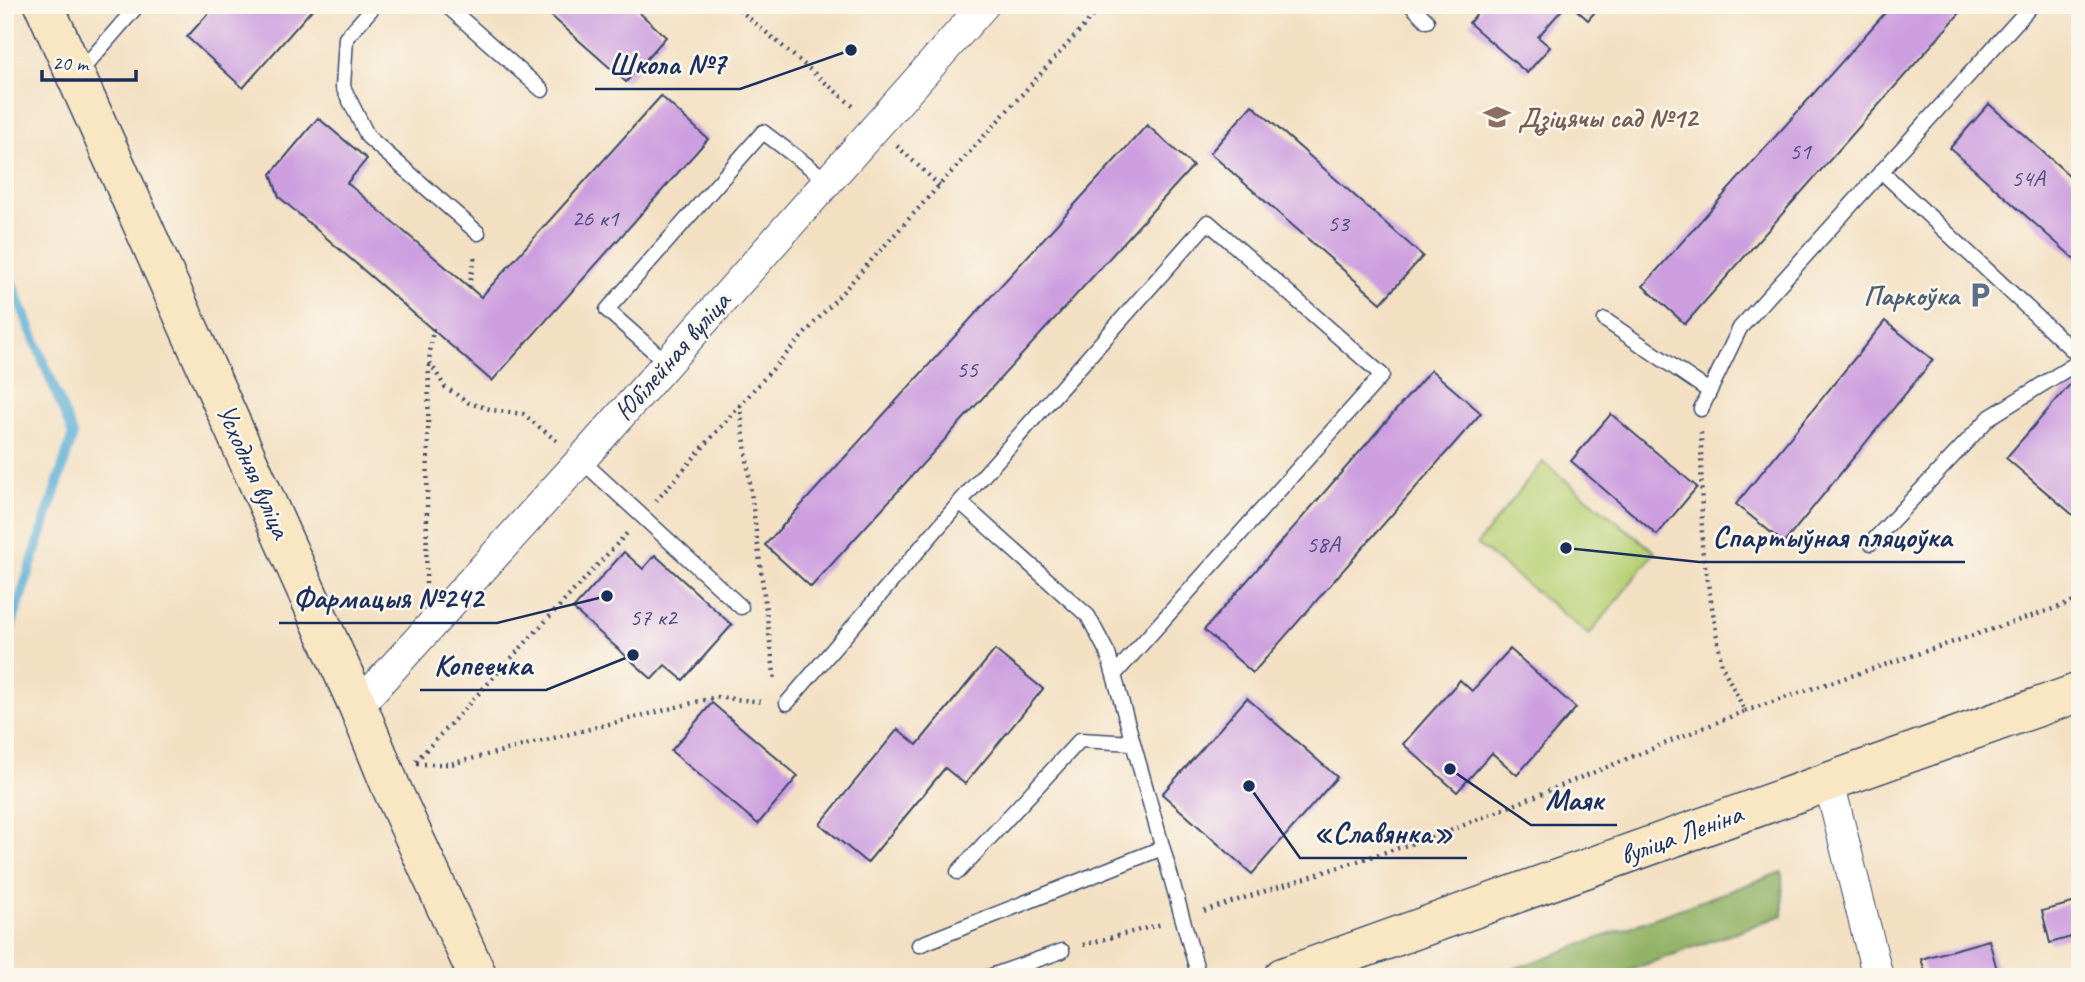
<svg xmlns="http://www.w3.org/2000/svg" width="2085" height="982" font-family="Caveat,sans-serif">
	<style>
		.green { fill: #b8d075; stroke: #6a806a; stroke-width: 2 }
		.forest { fill: #92b266; stroke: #567062; stroke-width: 2 }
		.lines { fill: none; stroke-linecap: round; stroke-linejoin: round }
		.stream { stroke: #59add5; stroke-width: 10 }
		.building { fill: #cc9edf }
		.lane-casing { stroke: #3b4a6d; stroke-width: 17 }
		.street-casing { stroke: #3b4a6d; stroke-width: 32 }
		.secondary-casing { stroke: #3b4a6d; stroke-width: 41 }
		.path { stroke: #3b4a6d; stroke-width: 4.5; stroke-dasharray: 2 5; stroke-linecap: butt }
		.lane { stroke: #fff; stroke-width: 14 }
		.street { stroke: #fff; stroke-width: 30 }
		.secondary { stroke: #f9e7c3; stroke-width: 38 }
		.labels { text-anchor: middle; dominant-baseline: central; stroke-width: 5; stroke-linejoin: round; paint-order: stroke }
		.number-label { font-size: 24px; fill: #474b7e }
		.education-label { font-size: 28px; font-weight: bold; fill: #785e54; stroke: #fbf7ec; text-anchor: start }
		.service-label { font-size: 28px; font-weight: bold; fill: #4e5e75; stroke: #fbf7ec; text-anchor: end }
		.street-label { font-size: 28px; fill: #1b2f5e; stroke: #fbf7ec }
		.leader { fill: none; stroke: #1b2f5e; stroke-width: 2.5 }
		.callout-dot { fill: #1b2f5e; stroke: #fbf7ec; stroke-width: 2.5 }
		.callout-label { font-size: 30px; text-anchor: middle; font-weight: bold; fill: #1b2f5e; stroke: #fbf7ec; stroke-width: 5; stroke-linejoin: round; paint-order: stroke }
	</style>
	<rect width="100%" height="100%" fill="#fbf7ec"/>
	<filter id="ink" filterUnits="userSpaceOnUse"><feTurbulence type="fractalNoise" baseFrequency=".0143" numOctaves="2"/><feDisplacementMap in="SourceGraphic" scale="14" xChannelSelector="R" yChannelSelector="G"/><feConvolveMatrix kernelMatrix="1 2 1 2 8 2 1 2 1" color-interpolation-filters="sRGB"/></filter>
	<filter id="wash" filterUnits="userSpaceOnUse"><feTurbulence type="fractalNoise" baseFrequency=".00686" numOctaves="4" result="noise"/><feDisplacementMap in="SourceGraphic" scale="28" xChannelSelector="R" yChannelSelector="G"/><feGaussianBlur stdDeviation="1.57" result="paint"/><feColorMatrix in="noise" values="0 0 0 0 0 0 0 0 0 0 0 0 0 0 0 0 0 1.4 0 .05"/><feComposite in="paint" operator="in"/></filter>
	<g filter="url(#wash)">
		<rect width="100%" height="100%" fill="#f3e0c3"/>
		<!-- green -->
		<path class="green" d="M1543 462 1655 552 1589 635 1477 544Z"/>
		<!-- forest -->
		<path class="forest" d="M1782 872 1783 915 1611 977H1491Z"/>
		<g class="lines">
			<!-- stream -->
			<path class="stream" d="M5 266 73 435 5 646"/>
		</g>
		<g id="blocks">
			<!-- building -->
			<path class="building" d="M216 5H316L243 88 187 37Z
				M539 5H631L666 37 626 82Z
				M1484 5H1566L1538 37 1550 47 1527 73 1469 23Z
				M1571 5H1601L1588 20Z
				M1892 5H1967L1685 324 1643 286Z
				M661 96 708 139 492 381 279 197 271 174 318 118 367 159 347 183 481 297Z
				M1989 104 2080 185V264L1950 148Z
				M1252 105 1423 256 1381 303 1210 153Z
				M1147 125 1193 166 811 587 765 545Z
				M1885 321 1933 360 1784 543 1736 504Z
				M1431 370 1481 413 1253 673 1204 630Z
				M2073 381 2080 386V521L2006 458Z
				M1611 414 1697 487 1657 535 1571 461Z
				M624 552 643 569 655 555 732 625 683 680 665 665 652 679 573 609Z
				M1510 649 1576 708 1517 775 1492 753 1457 792 1403 744 1460 680 1472 691Z
				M995 650 1043 689 965 784 945 768 867 863 820 824 898 729 917 745Z
				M1247 698 1337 777 1252 874 1162 794Z
				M712 703 798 776 758 824 671 751Z
				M2080 901V952L2075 936 2050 943 2042 911Z
				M1989 940 1999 977H1927L1921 959Z"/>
		</g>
	</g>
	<g filter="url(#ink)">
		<use href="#blocks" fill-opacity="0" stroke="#3b4a6d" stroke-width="2"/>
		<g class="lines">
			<!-- lane casing -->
			<g class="lane-casing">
				<path id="lane" d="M375 5 346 38 343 87 368 137 478 233
					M446 5 542 90
					M1411 5 1427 21
					M78 74 138 5
					M1881 171 2080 357
					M1605 320 1709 391
					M666 362 607 310 763 132 828 181
					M1701 409 1740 328 2032 5
					M581 460 741 607
					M1871 543 1990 417 2080 361
					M1114 675 1382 375 1208 222 960 502 1088 616 1108 654 1199 977
					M787 703 960 502
					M958 872 1080 740 1133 743
					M919 945 1162 848
					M988 977 1062 951"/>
			</g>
			<!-- street casing -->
			<g class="street-casing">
				<path id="street" d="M358 706 581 460 984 5
					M1829 782 1878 977"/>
			</g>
			<!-- secondary casing -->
			<g class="secondary-casing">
				<path id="secondary" d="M44 5 358 706 391 787 478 977
					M1283 977 2080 692"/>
			</g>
			<!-- path -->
			<path class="path" d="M734 5 854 107
				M897 146 940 186
				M469 287 475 255
				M433 328 429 361 445 387 469 403 493 410 523 414 558 442
				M740 405 775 681
				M656 501 740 405 1103 5
				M426 584 429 361
				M1745 711 2080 600
				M416 761 629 531
				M417 764H451L716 697 764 702
				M1204 911 1447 832 1745 711 1722 666 1702 548 1701 430
				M1083 945 1162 924"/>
			<!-- lane -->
			<use href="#lane" class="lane"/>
			<!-- street -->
			<use href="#street" class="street"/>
			<!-- secondary -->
			<use href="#secondary" class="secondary"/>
		</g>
	</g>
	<!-- icons -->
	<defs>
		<g id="school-bare" transform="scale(2.1)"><path d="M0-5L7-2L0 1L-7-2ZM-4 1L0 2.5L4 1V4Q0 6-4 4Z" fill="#8d6e63" stroke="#fbf7ec" stroke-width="2.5" paint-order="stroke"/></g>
		<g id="parking-bare" transform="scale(2.1)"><path d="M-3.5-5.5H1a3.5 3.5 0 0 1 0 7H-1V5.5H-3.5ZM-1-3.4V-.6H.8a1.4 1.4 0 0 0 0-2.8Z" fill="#5c6f8a" stroke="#fbf7ec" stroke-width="2.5" paint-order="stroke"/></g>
	</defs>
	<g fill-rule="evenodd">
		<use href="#school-bare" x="1497" y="117"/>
		<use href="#parking-bare" x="1980" y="295"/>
	</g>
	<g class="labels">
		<!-- number labels -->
		<g class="number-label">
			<text x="1800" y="151">51</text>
			<text x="2028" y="178">54А</text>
			<text x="595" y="218">26 к1</text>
			<text x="1338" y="223">53</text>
			<text x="967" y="369">55</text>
			<text x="1323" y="544">58А</text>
			<text x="653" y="617">57 к2</text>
		</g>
		<!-- education labels -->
		<g class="education-label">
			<text x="1518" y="117">Дзіцячы сад №12</text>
		</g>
		<!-- service labels -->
		<g class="service-label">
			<text x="1959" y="295">Паркоўка</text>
		</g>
		<!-- street labels -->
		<g class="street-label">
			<text transform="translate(672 356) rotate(-49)">Юбілейная вуліца</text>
			<text transform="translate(254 471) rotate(66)">Усходняя вуліца</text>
			<text transform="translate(1681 834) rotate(-20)">вуліца Леніна</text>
		</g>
	</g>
	<!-- callouts -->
	<path class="leader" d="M851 50L740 89H595M1566 548L1699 562H1965M607 596L497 623H279M633 655L546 690H420M1450 769L1531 825H1617M1249 786L1300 858H1467"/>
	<g class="callout-dot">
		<circle cx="851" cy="50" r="7"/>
		<circle cx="1566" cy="548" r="7"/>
		<circle cx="607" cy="596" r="7"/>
		<circle cx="633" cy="655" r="7"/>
		<circle cx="1450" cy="769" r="7"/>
		<circle cx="1249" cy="786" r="7"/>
	</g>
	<g class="callout-label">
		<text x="667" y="74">Школа №7</text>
		<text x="1832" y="547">Спартыўная пляцоўка</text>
		<text x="388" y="608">Фармацыя №242</text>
		<text x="483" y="675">Копеечка</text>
		<text x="1574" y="810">Маяк</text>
		<text x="1383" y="843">«Славянка»</text>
	</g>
	<!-- margin -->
	<rect width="2085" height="982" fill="none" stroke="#fbf7ec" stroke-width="28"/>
	<!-- scale -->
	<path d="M42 70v10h94v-10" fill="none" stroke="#1b2f5e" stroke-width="3.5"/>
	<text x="52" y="70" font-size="21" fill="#1b2f5e" stroke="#fbf7ec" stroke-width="5" paint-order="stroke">20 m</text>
</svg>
